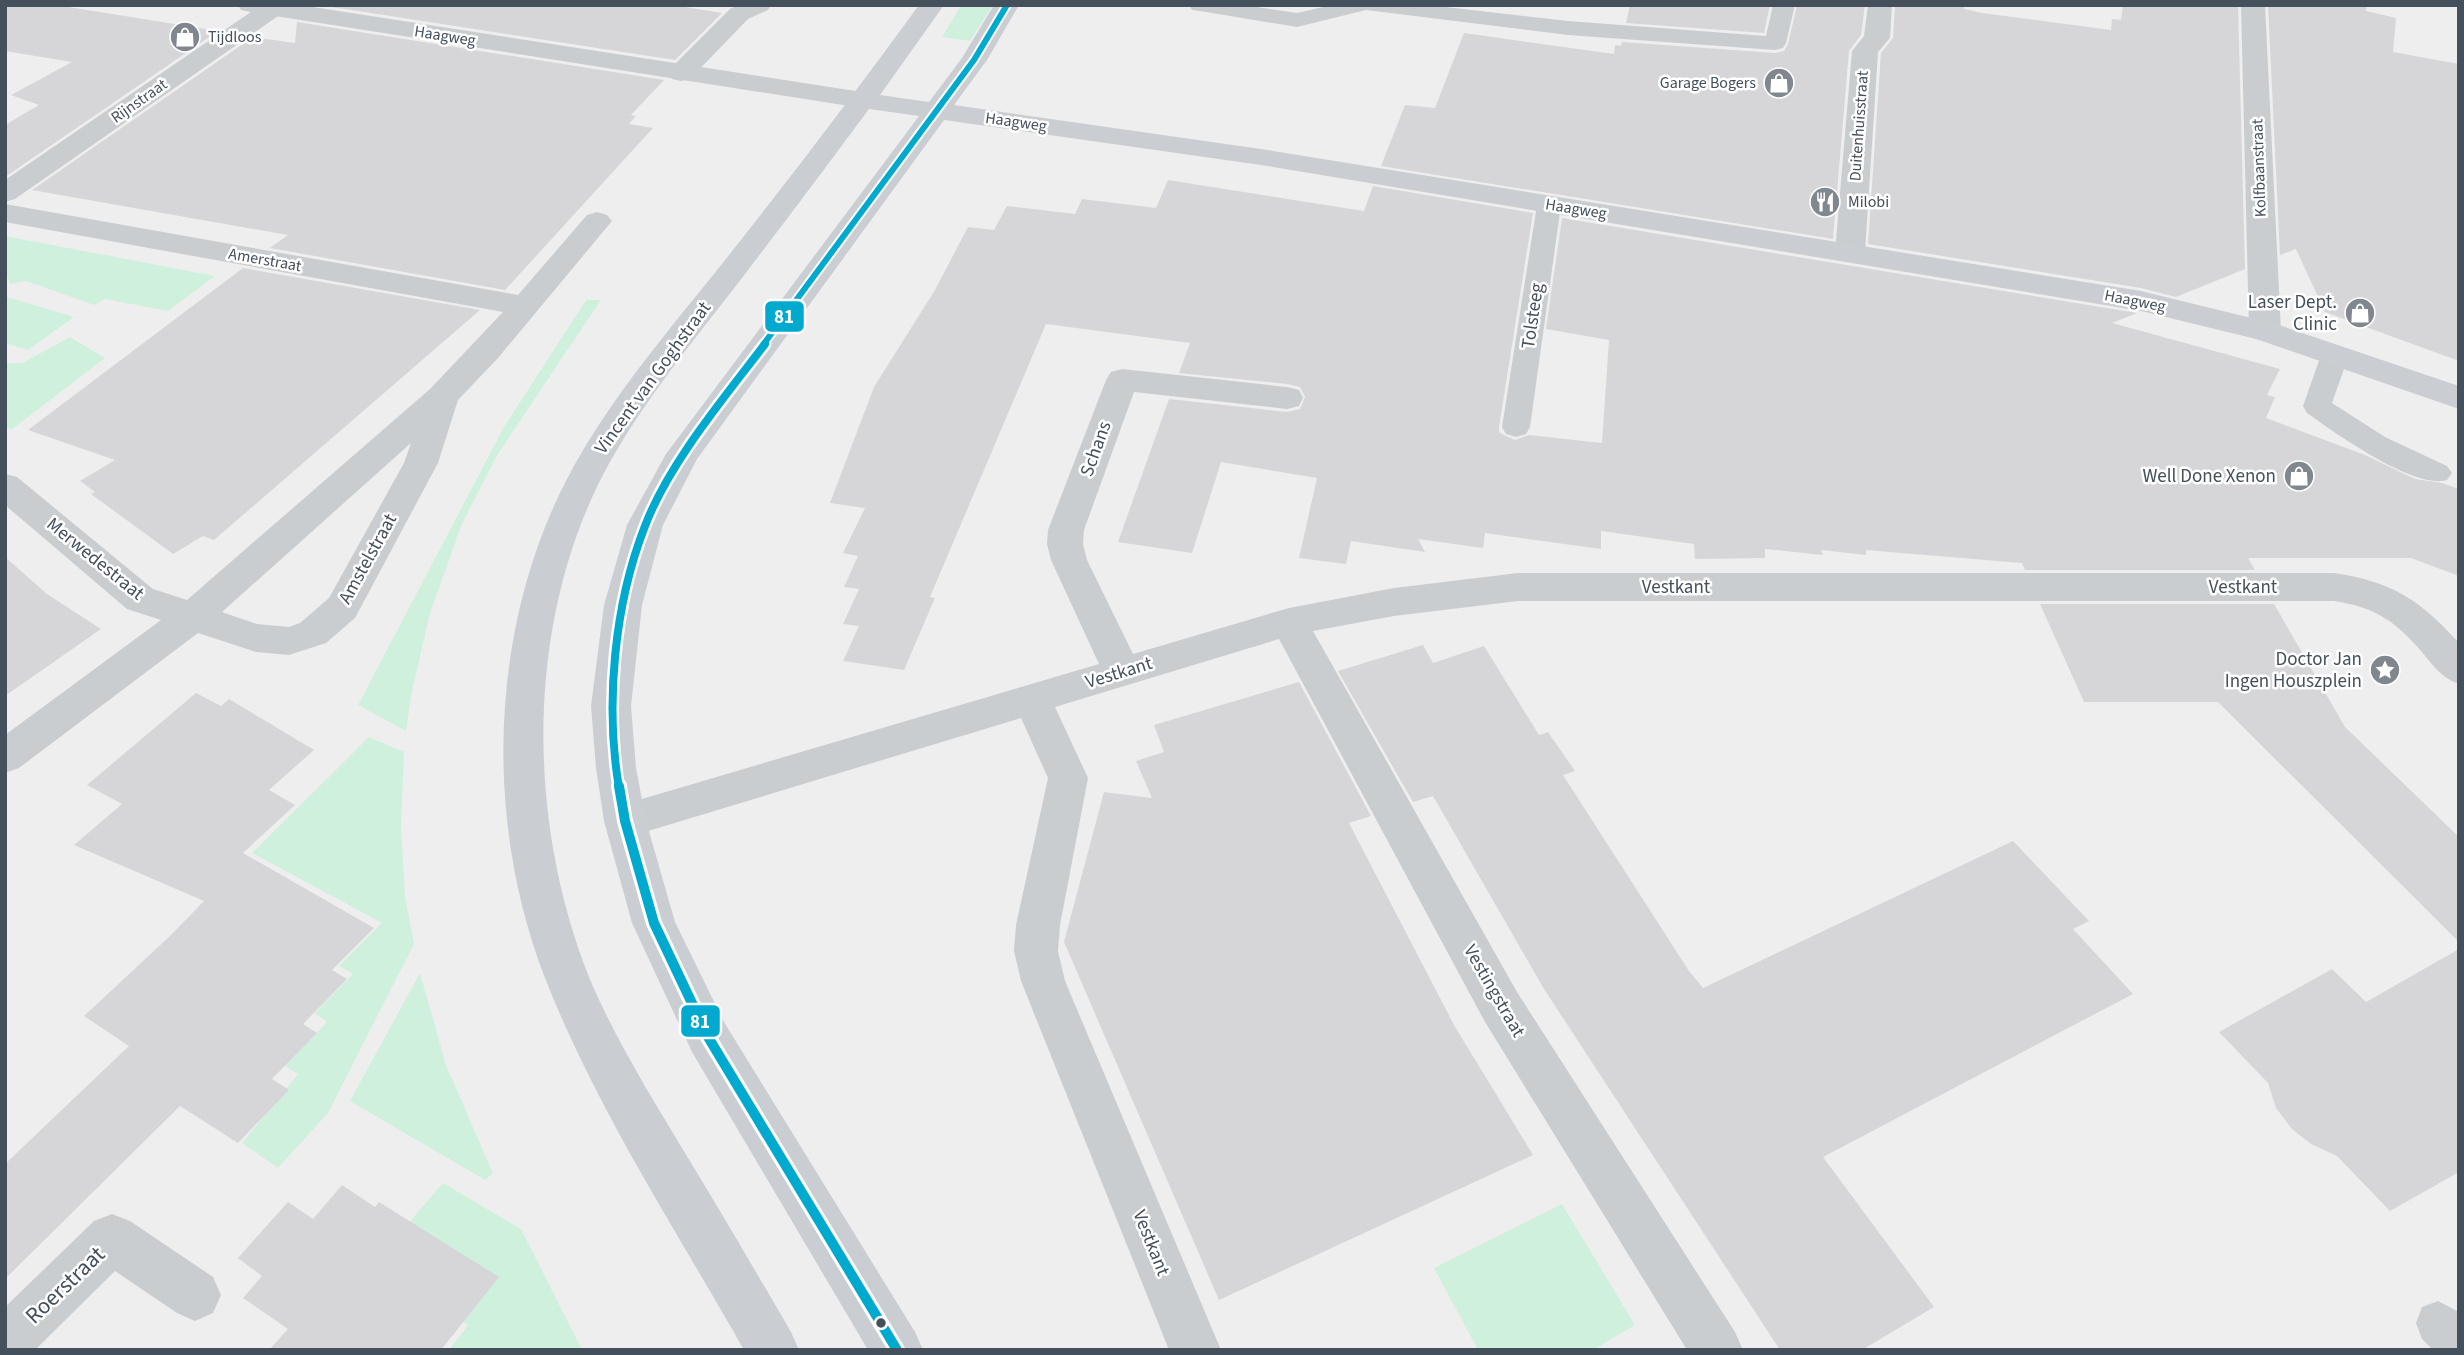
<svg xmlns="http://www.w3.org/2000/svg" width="2464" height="1355" font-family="'Source Sans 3',sans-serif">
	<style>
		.green { fill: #d0f0de }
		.building { fill: #d6d6d9 }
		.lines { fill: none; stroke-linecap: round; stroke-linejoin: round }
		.service { fill: #cacdcf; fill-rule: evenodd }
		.minor { fill: #cacdcf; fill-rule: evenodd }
		.tertiary { fill: #cacdcf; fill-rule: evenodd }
		.secondary { fill: #caced2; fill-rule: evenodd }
		.bus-1-far2-casing { stroke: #fff; stroke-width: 10 }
		.bus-1-far1-casing { stroke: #fff; stroke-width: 13 }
		.bus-1-casing { stroke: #fff; stroke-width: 16 }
		.bus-1-far2 { stroke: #00a9ce; stroke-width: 6 }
		.bus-1-far1 { stroke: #00a9ce; stroke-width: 8 }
		.bus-1 { stroke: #00a9ce; stroke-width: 10 }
		.bus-dot { fill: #44505c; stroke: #fff; stroke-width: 2.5 }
		.labels { text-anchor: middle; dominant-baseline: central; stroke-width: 5; stroke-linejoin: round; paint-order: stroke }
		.far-street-label { font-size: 16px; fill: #44505c; stroke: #fff }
		.far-poi-label { font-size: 16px; fill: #44505c; stroke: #fff; text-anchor: start }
		.poi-label { font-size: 19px; fill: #44505c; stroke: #fff; text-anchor: end }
		.street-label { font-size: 19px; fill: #44505c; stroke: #fff }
		.near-street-label { font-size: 23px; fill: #44505c; stroke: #fff }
		.line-badge { stroke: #fff; stroke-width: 2.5 }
		.badge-label { font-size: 19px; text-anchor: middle; font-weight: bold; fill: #fff }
	</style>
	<rect width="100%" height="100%" fill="#efeeee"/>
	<!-- green -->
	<path class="green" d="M961 5H993L970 41 942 37Z
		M5 236 215 276 168 311 105 299 94 305 26 281 10 284 5 269Z
		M7 297 74 317 28 350 5 343Z
		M586 300H601L496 457 462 524 430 613 411 696 406 731 358 705 504 427Z
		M70 337 105 358 11 430 5 425V363H22Z
		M369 737 404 752 401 826 405 896 414 944 328 1113 278 1168 242 1143 298 1074 285 1066 327 1022 315 1013 353 974 339 966 382 923 252 853Z
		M420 973 446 1065 493 1173 485 1180 350 1101Z
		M443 1183 521 1229 582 1350H449L468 1325 421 1296 384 1251Z
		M1562 1204 1635 1325 1593 1350H1478L1434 1268Z"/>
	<!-- building -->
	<path class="building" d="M5 5H56L218 31 5 177V125L39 105 11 95 72 62 5 51Z
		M319 5H673L722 13 675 60Z
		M1630 5H1770L1764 33 1626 23Z
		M1797 5H1865L1861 35 1849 51 1833 239 1381 166 1405 105 1435 108 1464 33 1614 54 1615 45 1621 46 1622 42 1775 53 1784 51 1788 44Z
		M1895 5H1964V9L1982 13 2111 30 2112 19 2121 20 2123 5H2238L2245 269 2176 297 2141 288 1868 244 1881 53 1893 38Z
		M2268 5H2367L2366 11 2396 18 2393 52 2459 64V361L2325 312 2296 249 2280 255Z
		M297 22 664 80 631 115 636 116 629 124 653 128 505 290 270 248 288 235 32 190 253 37 295 43Z
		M1168 180 1364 211 1373 186 1533 213 1499 427V432L1504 435 1515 440 1529 435 1602 443 1609 340 1546 329 1562 218 2137 313 2112 323 2280 369 2267 395 2275 397 2266 418 2365 455 2415 479 2442 483 2459 489V576L2411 558H2248L2255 570H2025L2022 563 1866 550V555L1821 550 1823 555 1765 549V558L1695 559 1694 544 1601 531V549L1485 533 1483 548 1418 539 1425 552 1351 541 1346 564 1299 558 1317 478 1221 462 1192 553 1118 542 1169 399 1287 412 1300 409 1305 397 1300 387 1287 384 1179 373 1190 343 1046 324 930 597 935 598 904 670 843 661 859 626 843 624 859 589 844 587 858 556 843 553 865 508 830 503 874 387 935 290 968 227 994 230 1007 206 1075 214 1082 199 1156 208Z
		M243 268 480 310 214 540 203 536 173 554 91 494 95 492 80 481 115 460 28 430Z
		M5 557 47 594 101 629 5 696Z
		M2040 604H2274L2345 727 2459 837V942L2218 702H2084Z
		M1423 645 1433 663 1484 646 1539 735 1548 732 1575 771 1563 775 1689 971 1703 988 2013 841 2089 921 2073 929 2133 994 1823 1157 1934 1307 1862 1350H1780L1544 989 1433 796 1413 802 1338 671Z
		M1299 682 1371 816 1349 823 1454 1025 1533 1155 1219 1300 1064 942 1104 792 1152 798 1136 761 1164 752 1154 725Z
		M196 693 221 706 229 699 314 750 269 790 295 805 243 853 374 928 332 970 347 979 303 1024 317 1033 272 1079 289 1090 238 1143 180 1106 5 1279V1164L129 1046 84 1016 171 935 204 901 74 845 122 804 87 785Z
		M2459 949V1172L2390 1211 2337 1156 2311 1144 2292 1129 2276 1108 2268 1083 2219 1032 2332 969 2366 1002Z
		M342 1185 375 1207 379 1202 499 1277 441 1350H269L288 1329 243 1298 262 1276 238 1258 288 1202 313 1219Z"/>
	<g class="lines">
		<!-- service -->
		<path class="service" d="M1189 5H1243L1297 13 1332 5H1428L1568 21 1766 36 1773 5H1795L1786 43 1783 48 1775 50 1568 35 1366 10 1297 27 1200 11 1192 10Z
			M1549 198 1558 200 1561 205 1530 427 1526 434 1516 437 1506 434 1502 427 1537 205 1540 200Z
			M2335 346 2345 349 2349 355 2332 403 2385 437 2447 466 2452 473 2447 480C2415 490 2335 433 2307 413L2303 406 2321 355 2325 349Z
			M2438 1301 2459 1312V1350H2433L2422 1339 2416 1323 2422 1307Z"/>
		<!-- minor -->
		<path class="minor" d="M261 5H282L284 9 281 14 15 199 5 202V180Z
			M738 5H771L768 10 748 19 690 79 681 81 672 79 668 73 672 67 730 9Z
			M1868 5H1892L1890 38 1878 52 1865 252 1861 258 1850 261 1839 258 1835 252 1852 51 1864 36Z
			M2241 5H2265L2281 331 2276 338 2265 341 2254 338 2249 331Z
			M5 204 518 295 587 215 597 212 607 215 612 221 498 358 458 400 438 463 355 618 326 643 289 655 256 652 198 633 19 768 5 773V735L161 620 127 609 5 505V474L17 477 153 589 187 600 430 389 503 312 5 222ZM411 443 404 463 329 598 300 623 289 627 257 624 222 612Z
			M1122 369 1287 387 1299 390 1303 398 1299 406 1287 409 1134 392 1084 530 1083 544 1087 560 1133 654 1289 608 1394 588 1518 573H2334C2393 582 2420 600 2459 643V684C2442 678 2433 666 2422 652 2395 621 2375 607 2334 601H1518L1394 616 1313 631 1517 992 1735 1332 1743 1350H1687L1485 1022 1279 639 1055 707 1088 778 1060 925 1058 951 1065 981 1221 1350H1169L1021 981 1014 951 1016 925 1048 778 1021 718 625 838 610 833 604 821 610 809 625 804 1099 664 1051 560 1047 544 1048 530 1106 380 1111 372Z
			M112 1214 130 1221 213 1277 221 1295 213 1313 195 1321 177 1313 115 1271 35 1350H5V1307L94 1221Z"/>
		<!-- tertiary -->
		<path class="tertiary" d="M238 5H300L862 92 871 94 875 100 871 106 862 108 250 12 241 10Z"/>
		<!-- secondary -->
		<path class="secondary" d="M919 5H944L880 95 929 102 962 58 994 5H1019L987 60 954 105 1261 149 2141 291 2276 324 2459 386V409L2256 339 2141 311 1261 165 944 120 697 459 663 525 642 605 631 706 636 768 646 821 675 922 724 1022 915 1332 923 1350H868L692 1052 632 923 604 821 596 768 591 706 604 605 627 525 666 454 919 116 869 109C824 170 778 231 732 291 689 346 645 400 611 460 525 613 525 816 589 977 615 1039 651 1096 685 1153 721 1212 756 1272 791 1332L799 1350H744C676 1230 595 1106 545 978 484 821 489 629 567 479 610 397 672 327 729 255 794 173 857 90 919 5Z"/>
		<!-- bus-1-far2 casing -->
		<g class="bus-1-far2-casing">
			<path id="bus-1-far2" d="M763 345 974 60 1007 5"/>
		</g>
		<!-- bus-1-far1 casing -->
		<g class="bus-1-far1-casing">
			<path id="bus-1-far1" d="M619 788C605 705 614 605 645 526 669 463 724 398 765 344"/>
		</g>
		<!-- bus-1 casing -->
		<g class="bus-1-casing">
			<path id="bus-1" d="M619 786 625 821 654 923 708 1037 897 1350"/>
		</g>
		<!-- bus-1-far2 -->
		<use href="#bus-1-far2" class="bus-1-far2"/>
		<!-- bus-1-far1 -->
		<use href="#bus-1-far1" class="bus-1-far1"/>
		<!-- bus-1 -->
		<use href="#bus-1" class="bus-1"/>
	</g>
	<!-- icons -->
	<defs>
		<g id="shop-disc" transform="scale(1.575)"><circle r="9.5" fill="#80878f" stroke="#fff"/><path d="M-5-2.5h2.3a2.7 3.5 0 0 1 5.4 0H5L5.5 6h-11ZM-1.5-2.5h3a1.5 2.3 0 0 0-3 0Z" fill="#fff"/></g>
		<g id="restaurant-disc" transform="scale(1.575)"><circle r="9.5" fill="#80878f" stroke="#fff"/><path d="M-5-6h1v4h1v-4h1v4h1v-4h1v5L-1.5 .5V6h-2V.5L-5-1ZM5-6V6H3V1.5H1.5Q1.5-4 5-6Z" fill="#fff"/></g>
		<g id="sight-disc" transform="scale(1.575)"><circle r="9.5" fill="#80878f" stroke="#fff"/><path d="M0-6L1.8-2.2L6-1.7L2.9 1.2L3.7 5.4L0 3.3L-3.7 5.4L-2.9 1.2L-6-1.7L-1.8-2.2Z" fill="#fff"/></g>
	</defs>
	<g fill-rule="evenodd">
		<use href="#shop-disc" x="185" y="37"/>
		<use href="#shop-disc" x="1779" y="83"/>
		<use href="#restaurant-disc" x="1825" y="202"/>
		<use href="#shop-disc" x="2360" y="313"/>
		<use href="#shop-disc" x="2299" y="476"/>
		<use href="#sight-disc" x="2385" y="670"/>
	</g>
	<!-- markers -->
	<circle class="bus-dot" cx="881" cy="1323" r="6"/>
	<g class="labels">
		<!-- far-street labels -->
		<g class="far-street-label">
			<text transform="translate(445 36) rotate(9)">Haagweg</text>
			<text transform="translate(139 101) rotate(-35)">Rijnstraat</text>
			<text transform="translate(1016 122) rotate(8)">Haagweg</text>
			<text transform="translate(1859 126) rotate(-86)">Duitenhuisstraat</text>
			<text transform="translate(2259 168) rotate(-92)">Kolfbaanstraat</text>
			<text transform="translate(1576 209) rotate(9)">Haagweg</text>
			<text transform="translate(265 260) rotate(10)">Amerstraat</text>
			<text transform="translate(2135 301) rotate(11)">Haagweg</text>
		</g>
		<!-- far-poi labels -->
		<g class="far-poi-label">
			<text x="208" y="37">Tijdloos</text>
			<text x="1756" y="83" text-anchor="end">Garage Bogers</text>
			<text x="1848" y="202">Milobi</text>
		</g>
		<!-- poi labels -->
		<g class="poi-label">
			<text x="2337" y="302">Laser Dept.<tspan x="2337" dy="22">Clinic</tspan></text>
			<text x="2276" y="476">Well Done Xenon</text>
			<text x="2362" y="659">Doctor Jan<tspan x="2362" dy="22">Ingen Houszplein</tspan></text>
		</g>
		<!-- street labels -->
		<g class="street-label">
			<text transform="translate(1533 316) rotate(-82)">Tolsteeg</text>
			<text transform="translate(653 378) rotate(-54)">Vincent van Goghstraat</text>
			<text transform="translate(1096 449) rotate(-70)">Schans</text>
			<text transform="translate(95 559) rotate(39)">Merwedestraat</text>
			<text transform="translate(368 559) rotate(-61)">Amstelstraat</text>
			<text x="1676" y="587">Vestkant</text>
			<text x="2243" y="587">Vestkant</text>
			<text transform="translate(1119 673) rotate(-17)">Vestkant</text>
			<text transform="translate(1494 991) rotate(60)">Vestingstraat</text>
			<text transform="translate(1151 1243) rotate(68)">Vestkant</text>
		</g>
		<!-- near-street labels -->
		<g class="near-street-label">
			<text transform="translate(65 1285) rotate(-44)">Roerstraat</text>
		</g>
	</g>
	<g class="line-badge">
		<rect x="764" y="300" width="41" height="33" rx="7" fill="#00a9ce"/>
		<rect x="680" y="1004" width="41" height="34" rx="7" fill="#00a9ce"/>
	</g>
	<g class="badge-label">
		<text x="784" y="323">81</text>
		<text x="700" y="1028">81</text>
	</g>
	<!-- border -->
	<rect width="2464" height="1355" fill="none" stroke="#44505c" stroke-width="14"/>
</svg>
